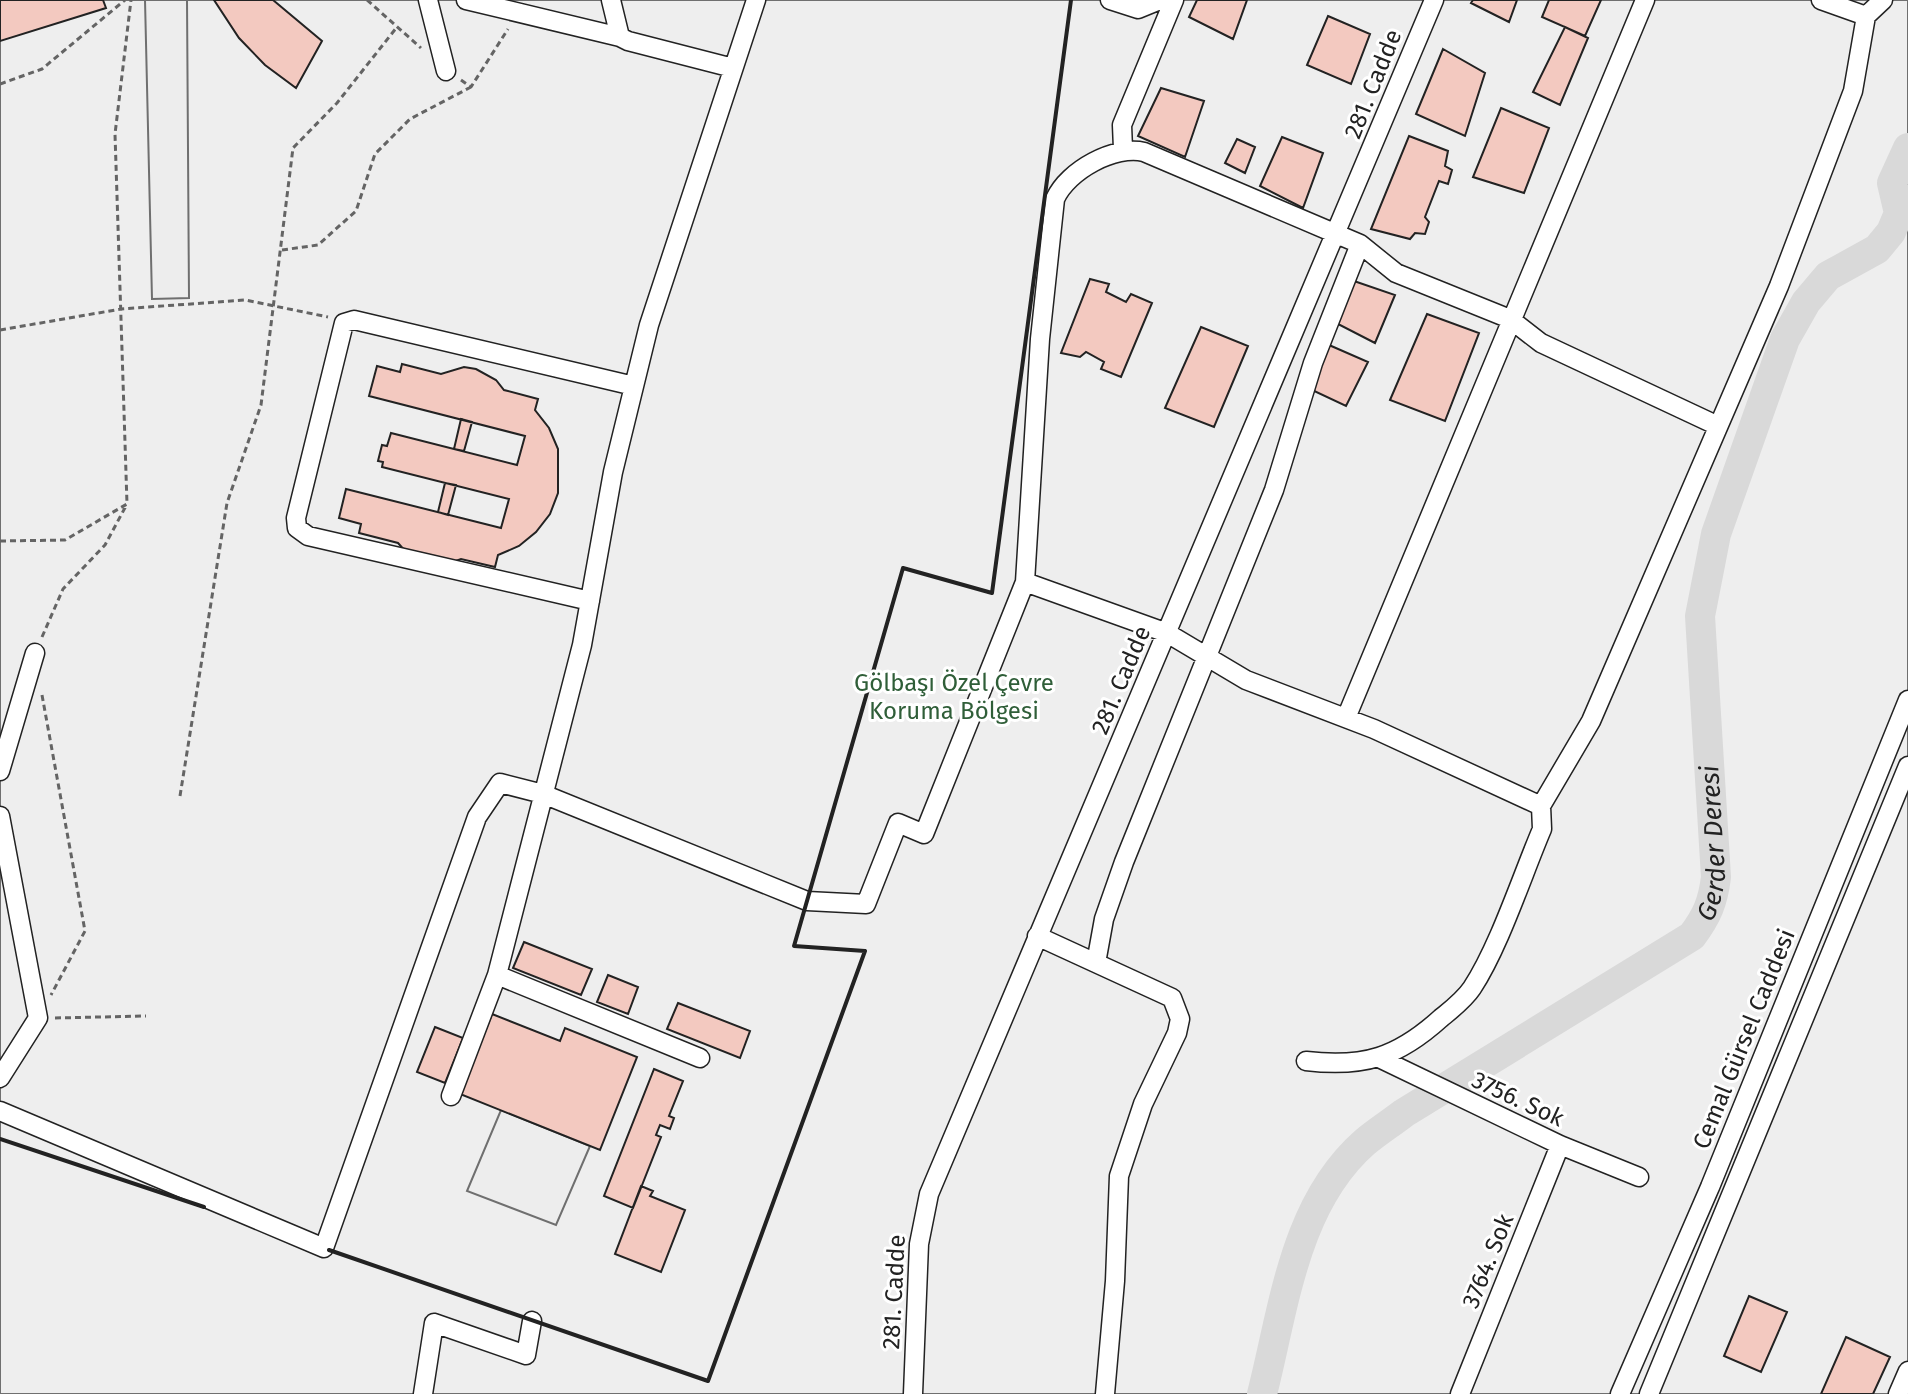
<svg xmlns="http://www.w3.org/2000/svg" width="1908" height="1394" font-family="'Fira Sans',sans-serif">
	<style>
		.green { fill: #eee; stroke: #6f6f6f; stroke-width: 2 }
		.parking { fill: #ededed; stroke: #6f6f6f; stroke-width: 2 }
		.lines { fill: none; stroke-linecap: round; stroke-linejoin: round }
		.river { stroke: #d9d9d9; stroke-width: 30 }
		.building { fill: #f3c9c0; stroke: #222; stroke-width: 2 }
		.minor-casing { stroke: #222; stroke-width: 21 }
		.path { stroke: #646464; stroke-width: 3; stroke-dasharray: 6 4; stroke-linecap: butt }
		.minor { stroke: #fff; stroke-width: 18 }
		.wall { stroke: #222; stroke-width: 4 }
		.labels { text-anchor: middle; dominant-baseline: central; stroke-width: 6; stroke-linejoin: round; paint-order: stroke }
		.street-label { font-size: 24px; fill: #222; stroke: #fff }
		.park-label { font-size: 24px; fill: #2f5e38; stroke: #fff }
		.water-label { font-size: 26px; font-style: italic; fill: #222; stroke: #fff }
	</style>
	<rect width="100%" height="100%" fill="#fff"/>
	<!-- green -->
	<path class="green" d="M0 0H1908V1394H0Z"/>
	<!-- parking -->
	<path class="parking" d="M145 0H187L189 298 152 299Z
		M501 1110 590 1146 556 1225 467 1191Z"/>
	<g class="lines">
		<!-- river -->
		<path class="river" id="s1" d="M1262 1394C1284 1308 1294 1204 1365 1142 1377 1132 1391 1123 1404 1113L1692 936C1707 916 1713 902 1716 877L1700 616 1716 534 1785 339 1806 302 1828 276 1877 249 1891 232 1899 213 1892 183 1908 148"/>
	</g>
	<!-- building -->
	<path class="building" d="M0 0H103L106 8 0 41Z
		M214 0H273L322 41 296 88 265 65 239 38Z
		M1197 0H1247L1233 39 1189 17Z
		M1473 0H1517L1509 22 1471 3Z
		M1549 0H1601L1585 36 1542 17Z
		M1328 16 1370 34 1351 84 1307 65Z
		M1565 27 1588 38 1560 105 1533 92Z
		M1443 49 1485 73 1465 136 1416 114Z
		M1161 88 1204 101 1185 157 1138 136Z
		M1501 108 1549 128 1524 193 1473 177Z
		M1409 136 1448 151 1445 166 1452 170 1448 184 1439 181 1425 217 1429 222 1425 234 1415 233 1410 239 1371 229Z
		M1282 137 1323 153 1303 208 1260 186Z
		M1237 139 1255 147 1245 173 1225 163Z
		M1090 279 1109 284 1106 292 1126 302 1131 294 1152 303 1121 377 1101 369 1104 362 1086 352 1080 357 1061 353Z
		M1351 280 1395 295 1375 343 1336 323Z
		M1427 314 1479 333 1445 421 1390 400Z
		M1201 327 1248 346 1214 427 1165 408Z
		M1329 345 1368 362 1346 406 1312 390Z
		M402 364 441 374 464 367 476 369 496 380 504 390 538 399 535 410 549 428 558 449V493L550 514 536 532 519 546 498 555 495 567 461 559 450 563 406 552 398 543 359 533 361 524 339 518 346 489 501 528 509 499 382 467 383 462 378 461 382 445 387 446 391 433 517 465 525 436 369 396 377 366 400 372Z
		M461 419 472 422 464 451 454 449Z
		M445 483 456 485 448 515 438 512Z
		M524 942 592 969 581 995 513 968Z
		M608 975 638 987 628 1014 597 1002Z
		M678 1003 750 1031 740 1058 667 1029Z
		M492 1014 560 1041 565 1028 637 1057 600 1150 460 1094Z
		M435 1027 463 1038 445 1083 417 1072Z
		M654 1069 683 1081 669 1116 674 1118 670 1129 660 1125 656 1135 661 1137 633 1208 604 1196Z
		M641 1186 653 1191 650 1196 685 1210 661 1272 615 1254Z
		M1749 1296 1787 1312 1761 1372 1724 1356Z
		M1846 1337 1890 1357 1873 1394H1821Z"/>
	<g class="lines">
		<!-- minor casing -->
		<g class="minor-casing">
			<path id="minor" d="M428 0 446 71
				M466 0 620 37
				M611 0 620 37 628 41 733 68
				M1110 0 1138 9 1160 0
				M1821 0 1866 16 1883 0
				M1123 149 1122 125 1174 0
				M1025 582 1167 633 1246 680 1374 729 1541 806
				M590 601 308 536 297 528 296 518 344 323 354 320 634 386
				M1346 718 1645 0
				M0 771 35 653
				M0 816 38 1018 0 1078
				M1037 936 1172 998 1180 1019 1177 1033 1143 1104 1119 1176 1115 1281 1105 1394
				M1096 963 1104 919 1124 862 1274 490 1313 363 1360 244
				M497 975 700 1058
				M1379 1058 1560 1145 1639 1177
				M1306 1061C1364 1068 1398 1057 1441 1018 1452 1009 1464 1000 1472 988 1499 947 1522 876 1542 829L1541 806 1591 721 1779 286 1853 91 1866 16
				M451 1096 497 975 582 645 613 472 649 325 756 0
				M0 1111 324 1248 477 817 500 783 543 794 807 901 866 904 898 823 924 834 1025 582 1040 339 1055 199C1068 170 1115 145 1144 152L1360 244 1396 273 1510 319 1541 343 1716 425
				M423 1394 434 1323 526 1355 532 1321
				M913 1394 919 1244 929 1194 1434 0
				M1460 1394 1560 1145
				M1620 1394 1710 1187 1908 700
				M1649 1394 1908 766
				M1898 1394 1908 1371"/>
		</g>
		<!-- path -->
		<path class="path" d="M367 0 421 48
			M461 80 471 87 508 29
			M0 84 42 69 125 0
			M282 250 318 245 356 211 375 154 410 119 471 87
			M0 330 121 309 245 300 328 317
			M0 541 65 540 127 504 115 134 131 0
			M42 637 63 589 105 545 127 504
			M42 695 85 931 51 995
			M180 796 227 503 261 405 293 148 337 103 397 27
			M55 1018 146 1016"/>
		<!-- minor -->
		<use href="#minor" class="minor"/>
		<!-- wall -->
		<path class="wall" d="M0 1139 204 1207
			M329 1250 708 1381 865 951 794 946 903 568 992 593 1071 0"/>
	</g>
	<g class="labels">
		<!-- street labels -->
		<g class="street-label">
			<text transform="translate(1373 84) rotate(-68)">281. Cadde</text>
			<text transform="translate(1121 680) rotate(-67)">281. Cadde</text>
			<text transform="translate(1744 1039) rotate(-68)">Cemal Gürsel Caddesi</text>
			<text transform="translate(1518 1099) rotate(25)">3756. Sok</text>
			<text transform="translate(1488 1261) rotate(-68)">3764. Sok</text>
			<text transform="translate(894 1292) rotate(-87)">281. Cadde</text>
		</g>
		<!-- park labels -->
		<g class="park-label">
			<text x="954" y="683">Gölbaşı Özel Çevre<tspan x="954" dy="28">Koruma Bölgesi</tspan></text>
		</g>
		<!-- water labels -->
		<g class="water-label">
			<text stroke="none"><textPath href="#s1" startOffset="762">Gerder Deresi</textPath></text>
		</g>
	</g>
</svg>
